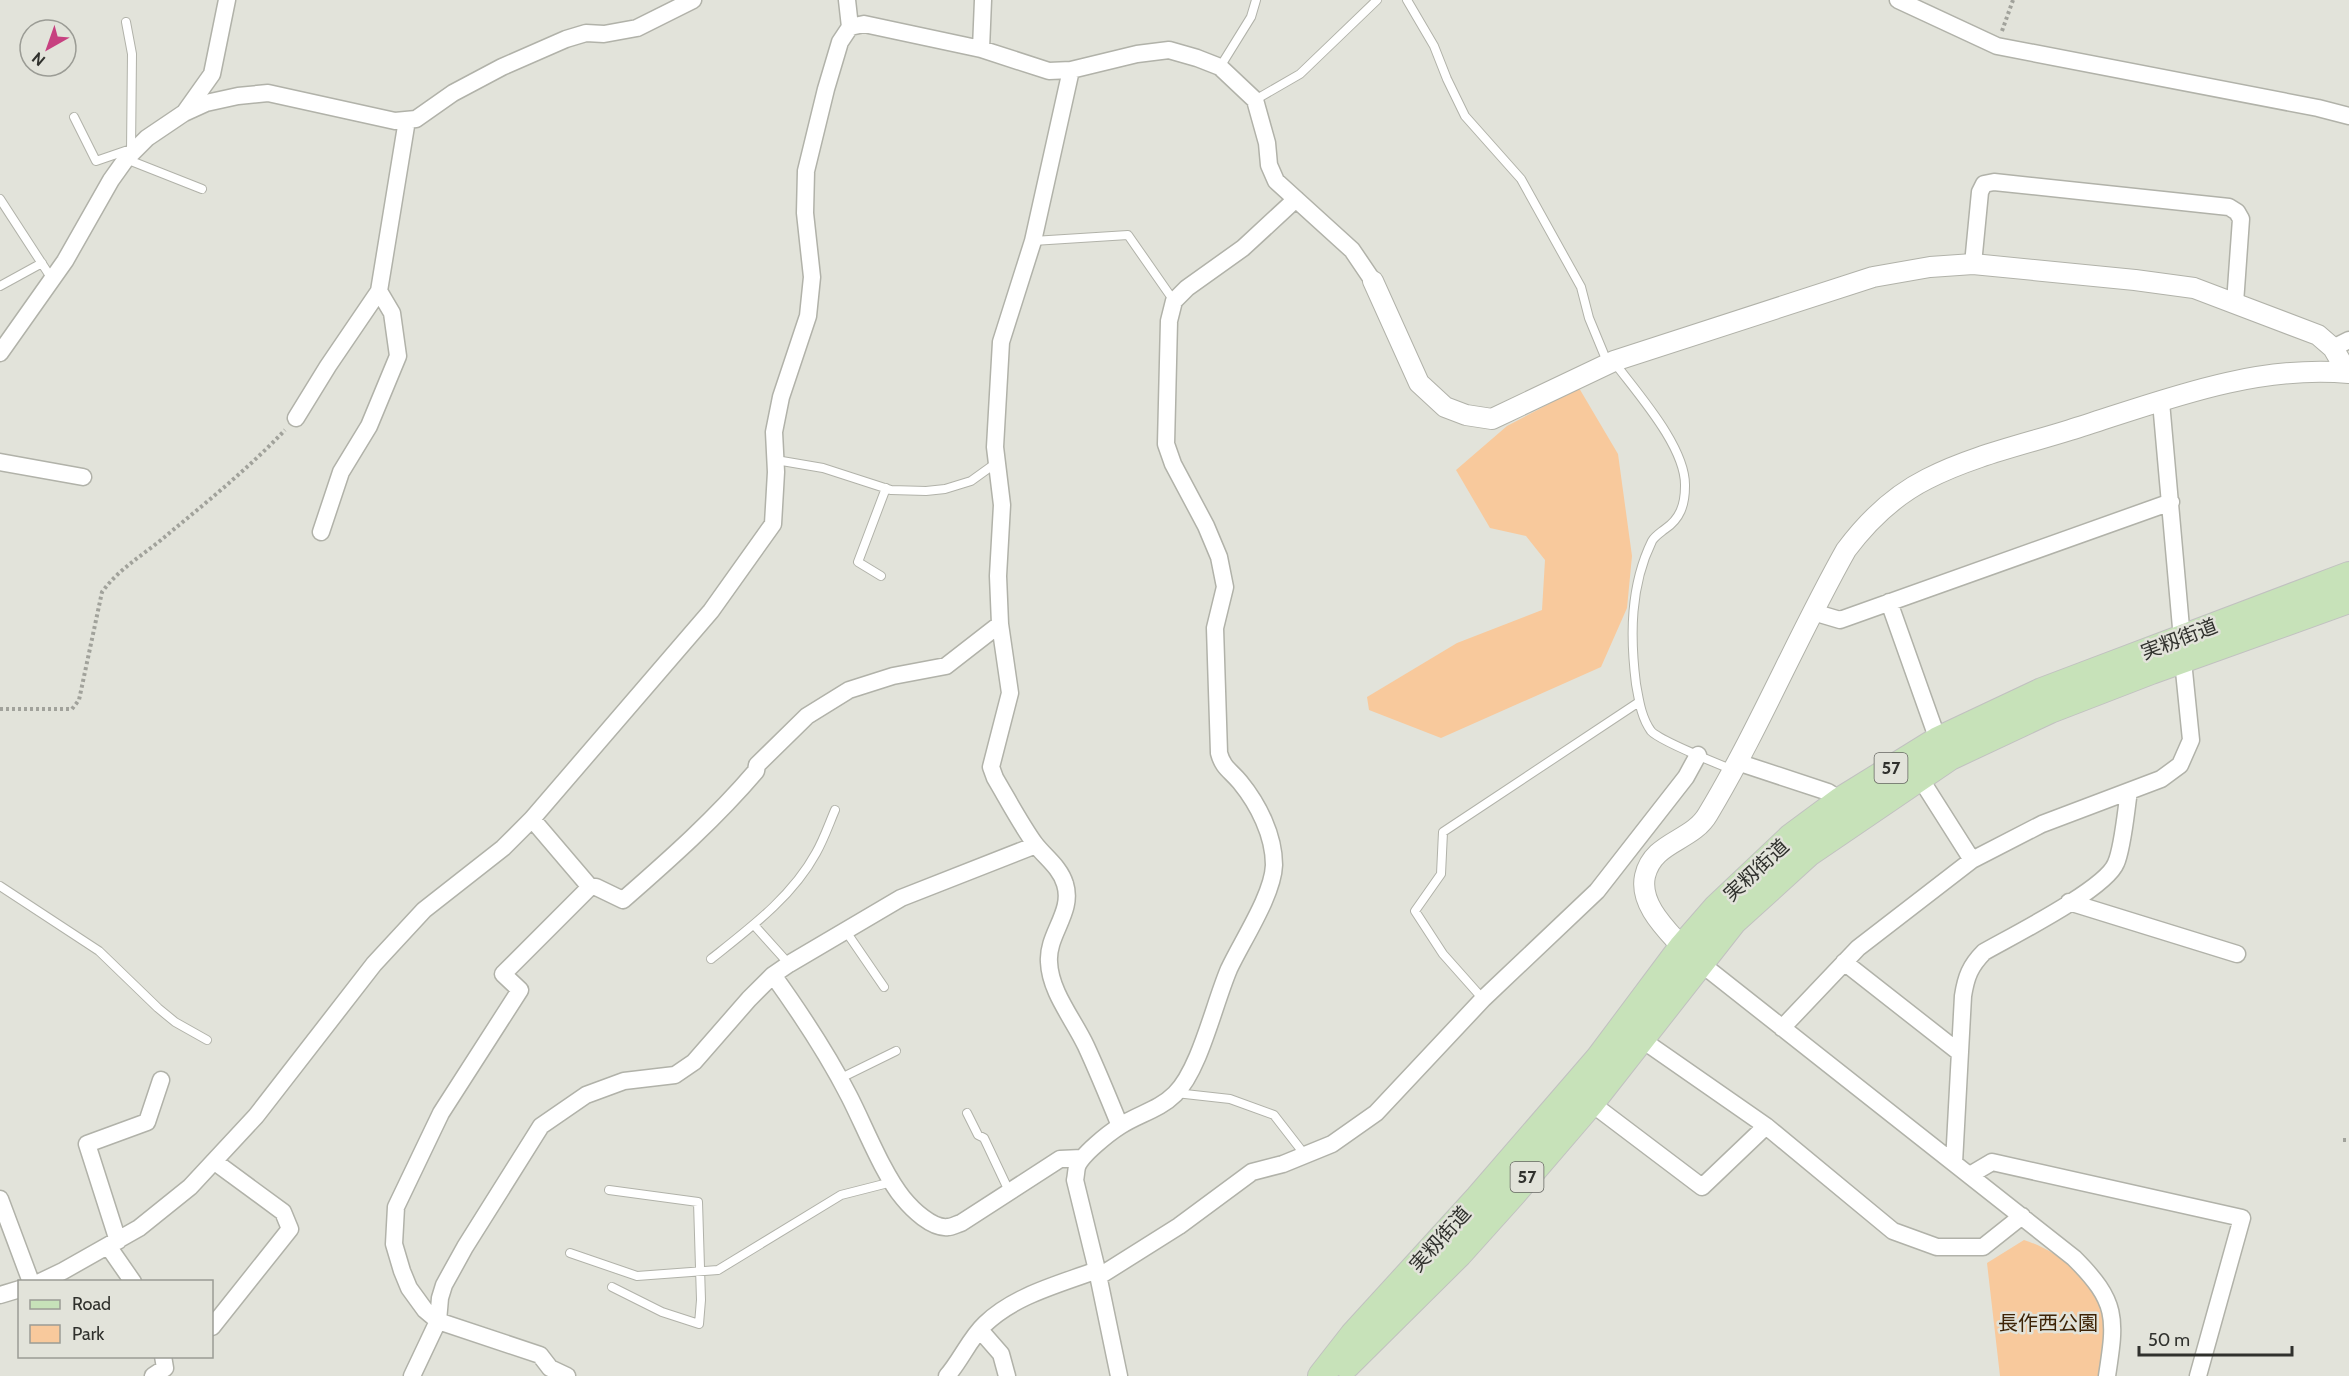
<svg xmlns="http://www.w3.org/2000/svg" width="2349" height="1376" font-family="Cabin,'Noto Sans JP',sans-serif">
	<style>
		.green { fill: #f8c99c }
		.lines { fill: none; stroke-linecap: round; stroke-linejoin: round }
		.service-casing { stroke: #b1b2a9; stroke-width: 10 }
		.minor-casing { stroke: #b1b2a9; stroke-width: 19 }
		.tertiary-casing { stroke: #b1b2a9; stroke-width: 22 }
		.primary-casing { stroke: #c1c1c0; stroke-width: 28 }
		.path { stroke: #a1a29b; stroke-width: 4; stroke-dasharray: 3 3; stroke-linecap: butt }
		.service { stroke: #fff; stroke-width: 8 }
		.minor { stroke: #fff; stroke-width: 16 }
		.tertiary { stroke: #fff; stroke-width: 20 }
		.primary { stroke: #c7e2b9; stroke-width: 26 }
		.labels { text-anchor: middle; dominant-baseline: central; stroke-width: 5; stroke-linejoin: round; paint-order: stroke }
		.shield { fill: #e2e3da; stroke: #656661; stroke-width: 1.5 }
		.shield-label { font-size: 18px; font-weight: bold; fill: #30312d }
		.street-label { font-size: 20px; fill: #30312d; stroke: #e2e3da }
		.park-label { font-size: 20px; fill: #3d2306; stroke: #e2e3da }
	</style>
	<rect width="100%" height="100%" fill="#e2e3da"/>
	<!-- green -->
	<path class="green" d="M1579 388 1618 454 1632 556 1627 608 1601 667 1441 738 1369 710 1367 697 1457 643 1542 610 1545 560 1526 536 1490 528 1456 470 1507 426Z
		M2024 1240C2062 1252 2102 1286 2105 1329 2106 1344 2101 1361 2100 1376H2000L1987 1263Z"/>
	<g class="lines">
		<!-- service casing -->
		<g class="service-casing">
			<path id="service" d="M1407 0 1434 46 1447 79 1465 116 1521 179 1581 287 1589 318 1608 364
				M126 22 132 54 131 151
				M1220 67 1251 17 1256 0
				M1255 100 1300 74 1377 0
				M74 117 96 161 131 149
				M126 159 202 189
				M0 199 52 279
				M1033 241 1128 235 1174 301
				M0 286 42 263
				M1614 362C1637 393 1686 447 1685 486 1685 505 1680 519 1665 529 1660 533 1655 536 1652 541 1630 586 1630 636 1636 684 1639 700 1641 717 1651 731 1659 740 1718 764 1733 770
				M776 460 823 468 891 490 926 491 945 489 971 481 996 463
				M881 576 858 562 886 488
				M0 886 99 951 158 1008 175 1022 207 1040
				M754 925 789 964
				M845 930 884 987
				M711 959C750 928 792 897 816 853 824 839 829 824 835 810
				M1483 999 1443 954 1415 911 1441 874 1443 832 1639 702
				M839 1079 896 1051
				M1176 1093 1230 1099 1274 1115 1305 1155
				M967 1113 978 1135 984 1138 1009 1191
				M609 1190 698 1202 701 1300 699 1324 662 1312 612 1287
				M570 1253 637 1276 718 1270 841 1195 892 1182"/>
		</g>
		<!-- minor casing -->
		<g class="minor-casing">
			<path id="minor" d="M847 0 850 27
				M1898 0 1997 46 2318 108 2349 116
				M981 49 983 0
				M185 112 212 74 227 0
				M1973 264 1980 192 1984 184 1994 182 2229 207 2237 212 2241 219 2235 303
				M2333 348 2349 340
				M0 353 65 261 111 180 126 159 147 138 184 113 206 103 238 96 268 93 395 121 416 119 453 93 502 67 566 39 586 33 604 34 637 28 693 0
				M2161 402 2182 639
				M296 418 328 366 379 291 407 120
				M0 462 83 477
				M321 532 341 472 369 426 398 356 392 313 379 291
				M1889 602 1938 740
				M1813 612 1840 620 2171 502
				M1000 624 1010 693 991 767 995 778C1008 800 1020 823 1035 844 1045 857 1060 867 1065 884 1074 912 1047 934 1049 962 1050 992 1074 1020 1086 1046 1098 1072 1109 1099 1120 1126
				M1737 762 1828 792 1841 800
				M1920 778 1972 860
				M532 819 590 887
				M2069 902 2237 954
				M1694 958 2074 1258C2118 1302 2116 1318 2107 1376
				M1844 962 1960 1053
				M773 975C801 1014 827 1053 849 1096 864 1125 883 1174 903 1198 912 1209 932 1229 948 1227 952 1227 957 1224 961 1223L1060 1159 1082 1158
				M1782 1028 1858 948 1972 860 2042 824 2161 779 2180 765 2191 740 2183 661
				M1641 1039 1766 1126 1893 1231 1937 1247H1983L2022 1216
				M1591 1103 1702 1187 1766 1126
				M1954 1163 1963 996C1966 977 1970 966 1984 952 2012 936 2106 889 2116 863 2123 847 2126 810 2129 791
				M1970 1175 1992 1162 2242 1218 2198 1376
				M0 1199 31 1282
				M118 1241 87 1144 147 1122 161 1080
				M108 1246 133 1282
				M1098 1277 1179 1226 1252 1172 1283 1164 1332 1144 1376 1113 1483 999 1597 891 1686 777 1698 755
				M40 1282 63 1271 139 1228 190 1187 256 1116 374 964 424 910 503 848 532 819 711 611 773 524 776 472 774 432 781 397 808 316 812 277 805 213 806 171 826 89 840 42 850 27 864 24 981 49 1049 71 1071 70 1137 54 1169 50 1197 58 1220 67 1255 100 1267 143 1269 165 1276 181 1352 250 1373 281
				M0 1295 20 1289
				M212 1327 290 1229 283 1212 215 1162
				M980 1330 1001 1354 1007 1376
				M153 1376 165 1368 163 1356
				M412 1376 438 1321 440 1298 444 1285 465 1247 541 1126 586 1095 624 1081 675 1075 694 1062 749 999 773 975 789 964 901 898 1036 845
				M567 1376 550 1368 540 1355 438 1321 425 1310 409 1288 402 1271 394 1244 396 1207 441 1113 520 990 503 974 590 887H596L623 900C670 859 716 818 756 771L757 765 807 716 849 690 893 676 946 666 1000 624 998 576 1002 505 995 447 1001 342 1033 241 1071 70
				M947 1376C961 1360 970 1338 985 1324 1015 1295 1060 1284 1097 1270
				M1119 1376 1097 1270 1075 1180C1076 1176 1076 1171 1077 1167 1081 1155 1109 1133 1120 1126 1138 1114 1159 1110 1175 1094 1200 1069 1214 1004 1229 969 1242 941 1273 895 1274 865 1274 835 1258 804 1240 782 1230 770 1223 768 1219 753L1215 628 1225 587 1219 557 1206 526 1173 464 1166 444 1169 321 1174 301 1187 288 1243 248 1296 199"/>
		</g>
		<!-- tertiary casing -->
		<g class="tertiary-casing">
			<path id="tertiary" d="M1373 281 1419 383 1445 407 1466 415 1492 419 1614 361 1873 277 1930 267 1973 264 2135 280 2194 288 2318 335 2333 348 2347 372
				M1682 947C1666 929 1639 904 1645 876 1653 841 1692 842 1708 814 1759 729 1797 637 1846 550 1867 522 1895 495 1927 479 1972 456 2022 445 2070 430 2159 402 2253 364 2349 373"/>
		</g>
		<!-- primary casing -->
		<g class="primary-casing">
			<path id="primary" d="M1347 1365 1459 1254 1512 1195 1591 1103 1733 922 1809 853 1950 757 2050 710 2151 671 2349 600
				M1321 1376 1353 1335 1478 1198 1599 1058 1682 947 1716 908 1791 837 1841 800 1938 740 2042 691 2349 575"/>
		</g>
		<!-- path -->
		<path class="path" d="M2002 31 2013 0
			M0 709H72L79 700 102 592C118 570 140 557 161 540 203 505 247 470 285 430
			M2343 1140H2349"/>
		<!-- service -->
		<use href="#service" class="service"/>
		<!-- minor -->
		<use href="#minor" class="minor"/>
		<!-- tertiary -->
		<use href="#tertiary" class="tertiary"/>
		<!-- primary -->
		<use href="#primary" class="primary"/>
	</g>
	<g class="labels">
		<!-- shield labels -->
		<g class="shield">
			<rect x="1874.5" y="753" width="33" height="30" rx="4.5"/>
			<rect x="1510.5" y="1162" width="33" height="30" rx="4.5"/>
		</g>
		<g class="shield-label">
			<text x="1891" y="768">57</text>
			<text x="1527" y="1177">57</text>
		</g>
		<!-- street labels -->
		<g class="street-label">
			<text transform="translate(2179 639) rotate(-21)">実籾街道</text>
			<text transform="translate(1756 870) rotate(-43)">実籾街道</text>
			<text transform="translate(1440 1239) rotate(-48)">実籾街道</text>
		</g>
		<!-- park labels -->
		<g class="park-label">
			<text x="2048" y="1323">長作西公園</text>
		</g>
	</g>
	<!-- legend -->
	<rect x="18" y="1280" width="195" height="78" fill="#e2e3da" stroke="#9b9c95" stroke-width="1.5"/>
	<rect x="30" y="1300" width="30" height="9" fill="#c7e2b9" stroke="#9b9c95" stroke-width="1.5"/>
	<text x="72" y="1310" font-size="18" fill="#30312d">Road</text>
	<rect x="30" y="1325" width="30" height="18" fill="#f8c99c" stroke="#9b9c95" stroke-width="1.5"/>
	<text x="72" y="1340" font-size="18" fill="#30312d">Park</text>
	<!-- north arrow -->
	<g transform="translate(48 48) rotate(220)"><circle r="28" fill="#e2e3da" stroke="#9b9c95" stroke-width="1.5"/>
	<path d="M0-4.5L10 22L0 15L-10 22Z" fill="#c74180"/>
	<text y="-9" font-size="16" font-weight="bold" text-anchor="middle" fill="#30312d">N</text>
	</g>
	<!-- scale -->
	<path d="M2139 1346v9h153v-9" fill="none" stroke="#30312d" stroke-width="3"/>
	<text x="2148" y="1346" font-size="18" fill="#30312d" stroke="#e2e3da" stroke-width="4.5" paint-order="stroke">50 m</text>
</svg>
